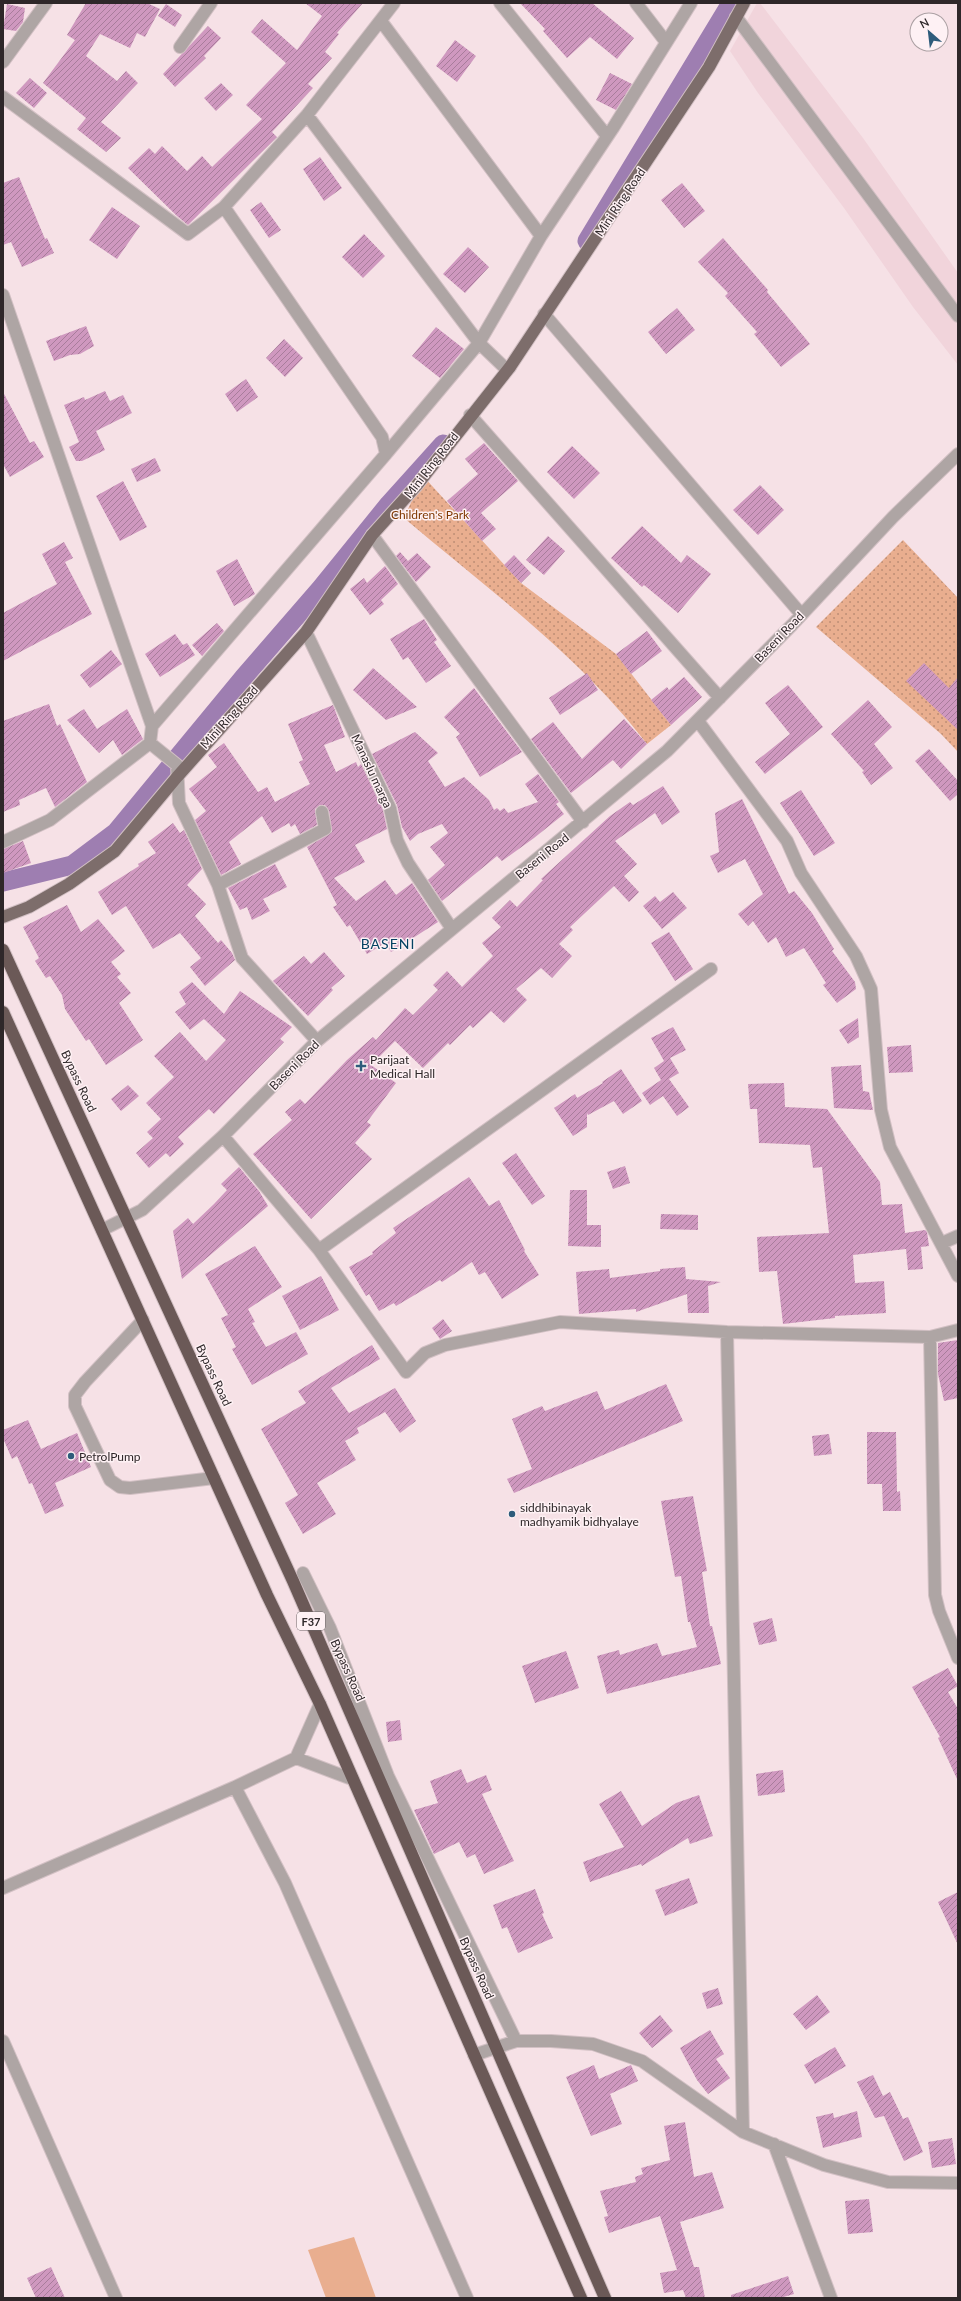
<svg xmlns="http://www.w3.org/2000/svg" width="961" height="2301" font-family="Lato,sans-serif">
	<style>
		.built { fill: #f1d4db }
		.green { fill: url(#green-dots) }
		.pitch { fill: #e9ae8f }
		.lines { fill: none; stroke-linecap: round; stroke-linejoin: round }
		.canal { stroke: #9e7eb1; stroke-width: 19 }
		.building { fill: url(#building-hatch) }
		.minor-casing { stroke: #d2c0c4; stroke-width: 14 }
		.major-casing { stroke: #d2c0c4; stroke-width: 14 }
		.highway-casing { stroke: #d2c0c4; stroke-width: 14 }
		.minor { stroke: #aea5a4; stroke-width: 12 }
		.major { stroke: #7d6d6b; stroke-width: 12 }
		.highway { stroke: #6b5957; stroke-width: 12 }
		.poi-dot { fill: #2e5c7b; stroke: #fef1f4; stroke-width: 1.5 }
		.labels { text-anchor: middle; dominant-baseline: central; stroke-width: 3; stroke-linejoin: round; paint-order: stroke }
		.shield { fill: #fef1f4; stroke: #6c6466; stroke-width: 1 }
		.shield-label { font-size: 11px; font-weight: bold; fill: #2e2729 }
		.street-label { font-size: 12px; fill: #2e2729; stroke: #fef1f4 }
		.park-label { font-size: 12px; fill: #7f3802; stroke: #fef1f4 }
		.poi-label { font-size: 12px; fill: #2e2729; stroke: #fef1f4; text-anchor: start }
		.quarter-label { font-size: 14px; letter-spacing: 1px; fill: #064263; stroke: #fef1f4 }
	</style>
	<defs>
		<pattern id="green-dots" width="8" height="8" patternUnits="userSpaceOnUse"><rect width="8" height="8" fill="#e9ae8f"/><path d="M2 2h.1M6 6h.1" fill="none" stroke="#bd8e75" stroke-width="1.8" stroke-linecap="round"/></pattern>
		<pattern id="building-hatch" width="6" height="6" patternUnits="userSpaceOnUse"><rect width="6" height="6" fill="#cf98bf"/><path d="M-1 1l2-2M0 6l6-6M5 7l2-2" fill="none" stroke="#a87c9b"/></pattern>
	</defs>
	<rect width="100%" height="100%" fill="#f6e1e6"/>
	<!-- built -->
	<path class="built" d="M757 3H760L863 138 958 273V365L913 307 844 208 758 93 730 51Z"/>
	<!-- green -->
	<path class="green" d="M423 476 521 583 616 654 671 725 647 744C581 657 488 589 404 518Z
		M903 540 958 598V752L941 734 816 627Z"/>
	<!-- pitch -->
	<path class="pitch" d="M354 2237 376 2298H326L308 2250Z"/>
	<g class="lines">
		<!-- canal -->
		<path class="canal" d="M587 241 731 3
			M3 882 72 865 116 832 243 678 321 588 389 504 443 444"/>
	</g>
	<!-- building -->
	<path class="building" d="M86 3H147L160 9 145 37 137 33 130 48 100 34 86 56 117 81 126 71 138 83 101 122 121 138 106 152 77 129 86 118 43 83 75 40 67 35Z
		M305 3H363L337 33 339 34 325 52 332 58 308 84 313 88 272 132 277 137 188 225 177 216 128 168 149 148 155 154 162 146 187 171 202 156 212 167 262 119 246 105 286 63 251 32 262 19 297 50 322 16Z
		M520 3H592L634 38 617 59 590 37 567 58 543 31 545 29Z
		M7 4 25 8 23 22 16 31 3 29Z
		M166 4 182 15 175 27 158 16Z
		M208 26 221 38 204 56 206 58 175 87 163 74Z
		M455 40 476 56 457 82 436 66Z
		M610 73 632 84 616 110 596 100Z
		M30 78 47 93 34 108 16 93Z
		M221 83 233 95 216 111 204 98Z
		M320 157 342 188 324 201 303 169Z
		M19 177 45 239 47 238 54 253 22 267 11 242 3 245V183Z
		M682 183 705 211 684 228 661 200Z
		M261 202 281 230 269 238 250 210Z
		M112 207 140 226 117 259 89 240Z
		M364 234 385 256 363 278 342 257Z
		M723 238 768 290 767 292 810 344 781 367 754 334 757 332 725 296 728 293 698 262Z
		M468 247 489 267 465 293 443 274Z
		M677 308 695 330 666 354 648 332Z
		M86 326 94 346 80 354 70 355 54 361 46 341Z
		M436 327 464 349 440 378 412 356Z
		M284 339 303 358 285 377 266 358Z
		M246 379 258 397 237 412 225 394Z
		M105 391 110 401 123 395 132 413 96 431 105 450 82 461H76L69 447 79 442 64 405 84 397 85 400Z
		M3 392 30 443 34 441 44 457 10 477 3 464Z
		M484 443 518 481 481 513 496 529 482 541 447 501 478 474 465 459Z
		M572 446 600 473 574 499 547 472Z
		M155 458 161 471 137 482 131 469Z
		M123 481 147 527 120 541 96 496Z
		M760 485 784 510 758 535 733 510Z
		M642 526 681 563 687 555 711 574 678 613 644 585 642 587 611 558Z
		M548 536 565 551 544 575 526 560Z
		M64 542 73 558 65 562 92 614 3 661V613L57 584 42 554Z
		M400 552 408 561 417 553 431 567 416 582 396 556Z
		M514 555 531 573 521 583 504 565Z
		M237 559 255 594 234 606 216 571Z
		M385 566 398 584 381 600 384 604 370 615 350 589 364 578 367 583Z
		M424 619 437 640 434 642 451 666 426 683 408 657 403 660 390 639Z
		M217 623 224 631 202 656 192 645Z
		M647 631 662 651 631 674 616 654Z
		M175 634 183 645 187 643 195 655 160 677 145 654Z
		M111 650 122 664 90 688 80 675Z
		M924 663 949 688 958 677V730L906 681Z
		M373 668 388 681 417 707 386 720 353 690Z
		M587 673 598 690 560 715 549 698Z
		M684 677 702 697 671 725 651 700 667 687 669 690Z
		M788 685 823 727 765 774 755 762 790 734 765 703Z
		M474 688 522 752 480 777 456 737 460 734 444 717Z
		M868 700 892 727 874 744 893 768 871 785 862 772 864 771 831 734Z
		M49 704 57 726 60 724 87 782 55 807 46 788 19 800 20 805 3 812V721Z
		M333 705 345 737 324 745 336 772 356 762 358 767 361 764 383 810 387 829 355 845 365 862 334 878 356 901 385 880 396 895 412 883 438 922 391 952 385 943 367 954 350 925 347 927 333 907 337 905 307 847 332 832 329 811 325 805H320L315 809 317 825 300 834 295 824 291 827 289 823 272 833 262 816 229 842 241 864 221 875 195 820 206 811 189 789 217 767 208 755 224 743 258 792 267 787 275 802 310 784 299 762 303 760 288 724Z
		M84 709 97 729 127 709 143 739 122 755 113 740 99 753 67 720Z
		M624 719 647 744 621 769 613 760 571 793 531 739 553 722 582 759Z
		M415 732 438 753 428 761 445 787 464 777 489 800 494 810 497 808 500 811 504 808 508 813 538 802 525 784 538 774 559 802 556 804 564 814 534 838 502 861 497 856 442 901 428 880 445 865 430 847 448 833 442 824 418 834 410 841 402 827 397 805 372 754Z
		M929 749 958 781V794L950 801 915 761Z
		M663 786 680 812 662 825 655 813 615 841 637 864 624 876 639 892 629 902 614 886 570 927 573 930 559 944 572 956 552 978 541 968 516 989 527 1000 504 1023 491 1011 473 1028 470 1025 450 1045 448 1043 423 1068 395 1041 371 1065 396 1083 367 1122 371 1125 355 1143 372 1159 311 1219 253 1154 292 1120 285 1112 300 1099 305 1104 347 1060 373 1037 376 1040 405 1008 413 1015 438 990 433 985 447 971 462 987 493 956 482 943 501 927 492 918 510 900 517 907 543 880 541 879 610 816 630 802 633 805Z
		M801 790 835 843 814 856 780 803Z
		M742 799 789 894 794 891 812 913 834 949 832 951 855 982 856 989 837 1003 823 985 826 983 804 948 786 957 776 937 768 943 753 921 748 926 738 914 763 894 745 859 718 873 710 856 719 852 715 813Z
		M173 823 180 833 184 830 202 869 187 885 206 904 195 916 218 943 221 940 232 953 235 960 205 986 190 967 201 958 180 933 153 949 126 906 112 915 98 892 139 866 138 864 156 853 148 842Z
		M23 841 31 863 3 873V849Z
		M275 864 287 887 263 899 270 911 252 920 247 907 240 910 228 888Z
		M673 892 687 908 662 929 643 906 655 896 660 902Z
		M67 905 81 932 98 919 125 951 111 962 121 974 117 977 131 993 119 1003 143 1040 106 1065 89 1039 86 1041 65 1009 62 995 50 976 46 978 35 961 39 958 23 927Z
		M669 932 693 969 675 981 651 943Z
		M324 952 345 976 331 988 333 990 308 1016 273 981 304 956 311 964Z
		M192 982 224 1014 240 991 292 1027 280 1039 284 1042 214 1114 209 1109 178 1137 184 1144 170 1157 166 1153 149 1168 136 1153 153 1138 147 1132 161 1119 146 1103 174 1077 154 1056 180 1032 206 1061 226 1040 204 1019 190 1030 175 1012 186 1004 179 992Z
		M858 1018 859 1037 848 1044 839 1030Z
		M673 1027 686 1050 670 1058 679 1073 669 1079 689 1107 677 1116 663 1096 650 1105 642 1093 661 1080 654 1068 664 1061 651 1038Z
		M911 1045 913 1072 889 1073 887 1047Z
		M861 1065 863 1091 869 1092 873 1110 834 1108 831 1067Z
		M621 1069 642 1101 623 1114 614 1101 588 1115 587 1113V1127L573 1136 554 1108 575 1094 577 1098 603 1083 602 1082Z
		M784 1083 785 1107 827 1109 880 1182 882 1205 902 1204 905 1233 925 1230 927 1232 929 1246 921 1247 923 1269 908 1270 906 1249 853 1255 855 1283 884 1281 886 1313 835 1316V1318L783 1324 777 1271 759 1272 757 1237 829 1233 822 1167 813 1168 810 1145 759 1143 757 1109H750L748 1084Z
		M128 1085 139 1096 121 1111 111 1099Z
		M516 1153 545 1196 532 1205 502 1163Z
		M625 1166 630 1183 613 1189 607 1172Z
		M239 1167 259 1191 268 1206 182 1279 173 1231 188 1218 193 1224 214 1204 227 1190 221 1184Z
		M469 1177 489 1206 499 1200 525 1250 524 1251 539 1275 502 1299 485 1272 479 1275 472 1262 442 1282 440 1280 396 1306 394 1303 379 1311 369 1294 366 1296 349 1267 373 1254 372 1252 396 1233 393 1228Z
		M570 1190H587V1225H601V1247L568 1246Z
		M661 1214 698 1215V1230L660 1229Z
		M255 1246 282 1287 248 1309 255 1322 252 1323 266 1347 296 1332 308 1354 252 1385 232 1349 236 1347 221 1318 228 1315 205 1274Z
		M685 1267 686 1279 721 1282 708 1286 709 1313H688L687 1294 636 1312V1309L579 1314 576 1272 609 1269 610 1278 660 1271V1269Z
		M321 1276 339 1310 300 1330 282 1296Z
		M443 1319 452 1331 440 1339 432 1328Z
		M958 1340V1398L944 1401 938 1374V1343Z
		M372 1345 380 1359 331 1388 349 1413 395 1388 416 1421 400 1433 385 1412 357 1428 359 1433 345 1441 356 1460 317 1483 336 1514 303 1534 285 1503 298 1495 261 1429 306 1403 298 1391Z
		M666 1384 683 1421 514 1493 507 1479 532 1469 512 1419 542 1406 545 1411 597 1391 605 1410Z
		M28 1420 41 1449 77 1433 91 1467 55 1483 64 1506 45 1514 32 1483 29 1484 17 1456 12 1459 3 1438V1430Z
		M867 1432H896L897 1492 900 1491 901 1511H883L882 1484H867Z
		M829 1434 832 1454 814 1456 812 1436Z
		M693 1496 707 1571 702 1572 710 1626H712L721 1664 607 1694 597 1656 619 1650 620 1655 657 1643 662 1656 697 1647 690 1622H688L681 1576 675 1577 661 1501Z
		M772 1618 777 1641 759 1645 753 1623Z
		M566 1651 579 1688 535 1703 522 1666Z
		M948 1668 958 1686 948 1692 958 1709V1781L938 1738 940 1737 912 1687Z
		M400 1720 402 1740 388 1742 386 1722Z
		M461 1769 467 1783 486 1775 492 1790 482 1794 514 1861 484 1874 475 1854 467 1858 459 1842 434 1854 414 1810 438 1803 430 1781Z
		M783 1770 785 1792 758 1796 756 1774Z
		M621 1791 642 1826 676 1803 699 1795 713 1836 690 1844 688 1838 642 1866 641 1864 590 1882 583 1862 624 1847 599 1804Z
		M689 1878 698 1903 665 1916 655 1890Z
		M535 1889 544 1913 542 1914 553 1938 518 1953 507 1927 502 1929 493 1905Z
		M958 1892V1945L938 1902Z
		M718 1988 723 2004 707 2009 702 1993Z
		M817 1995 830 2012 806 2030 793 2014Z
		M660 2015 673 2031 652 2048 639 2033Z
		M710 2030 724 2054 716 2059 730 2078 708 2094 697 2080 680 2048Z
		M835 2047 846 2066 815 2084 804 2065Z
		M594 2065 599 2079 631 2065 638 2081 610 2094 622 2124 591 2136 566 2077Z
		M873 2075 883 2096 890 2092 903 2119 908 2117 923 2152 904 2161 884 2116 875 2118 857 2082Z
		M857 2111 862 2137 823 2148 816 2117 833 2113 834 2118Z
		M685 2122 694 2177 712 2172 724 2208 680 2222 694 2267H699L705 2298H686L683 2290 664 2293 660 2273 677 2270 660 2216 609 2233 604 2217 608 2216 600 2191 636 2182 635 2177 643 2174 641 2168 670 2160 664 2126Z
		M952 2138 956 2164 932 2168 928 2142Z
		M869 2199 873 2232 848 2234 845 2201Z
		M51 2267 65 2298H36L27 2278Z
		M788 2276 794 2294 780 2298H731V2295Z"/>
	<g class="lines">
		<!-- minor casing -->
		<g class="minor-casing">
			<path id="minor" d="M500 3 607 136
				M636 3 666 42
				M736 17 958 316
				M381 21 541 236 479 343 386 454
				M180 47 211 3
				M3 62 46 3
				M3 97 188 234 224 207 307 115 394 3
				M307 115 479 343 504 367H510
				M541 236 613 128 691 3
				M3 295 152 726 150 743 177 765 179 803 218 885 242 958 317 1041
				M544 314 801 614
				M470 415 720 698
				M372 535 583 822
				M306 632 390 808 397 840 408 863 452 929
				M698 721 787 841 801 873 856 956 871 989 881 1110 890 1147 958 1276
				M152 726 386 454 382 437 224 207
				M3 842 50 820 150 743
				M218 885 325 829 322 812
				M223 1136 319 1250 406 1372 425 1353 445 1345 560 1322 727 1332 930 1337 958 1330
				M102 1230 142 1210 223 1136 317 1041 667 751 792 625 893 517 958 454
				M942 1243 958 1236
				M319 1250 711 969
				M143 1320 85 1382 75 1395V1406L110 1480 120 1487 130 1488 214 1478
				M727 1332 743 2132
				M930 1337 935 1595 939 1611 958 1658
				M303 1573 330 1628 388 1776 516 2041
				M296 1758 349 1778H352
				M235 1787 285 1883 467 2298
				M3 1888 235 1787 296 1758 320 1704
				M3 2041 116 2298
				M474 2055 516 2041H551L593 2044 642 2061 743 2132 824 2165 888 2182 958 2183
				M774 2144 831 2298"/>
		</g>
		<!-- major casing -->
		<g class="major-casing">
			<path id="major" d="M3 917 29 907 69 884 115 851 177 777 306 632 372 535 417 485 510 367 709 67 744 3"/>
		</g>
		<!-- highway casing -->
		<g class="highway-casing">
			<path id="highway" d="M3 950 293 1581 605 2298
				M3 1012 267 1595 320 1704 581 2298"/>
		</g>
		<!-- minor -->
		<use href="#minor" class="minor"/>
		<!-- major -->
		<use href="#major" class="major"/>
		<!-- highway -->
		<use href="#highway" class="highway"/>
	</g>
	<!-- markers -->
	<g class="poi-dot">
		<path d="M359 1060h4v4h4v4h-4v4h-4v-4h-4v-4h4z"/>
		<circle cx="71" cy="1456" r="4"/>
		<circle cx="512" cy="1514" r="4"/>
	</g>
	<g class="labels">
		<!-- shield labels -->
		<rect class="shield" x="297" y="1612" width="28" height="18" rx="3"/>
		<g class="shield-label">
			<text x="311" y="1621">F37</text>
		</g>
		<!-- street labels -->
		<g class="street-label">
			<text transform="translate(620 202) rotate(-56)">Mini Ring Road</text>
			<text transform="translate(431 465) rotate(-52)">Mini Ring Road</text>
			<text transform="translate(779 637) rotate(-46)">Baseni Road</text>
			<text transform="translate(229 717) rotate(-48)">Mini Ring Road</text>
			<text transform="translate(372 771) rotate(65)">Manaslu marga</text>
			<text transform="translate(542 856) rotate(-39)">Baseni Road</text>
			<text transform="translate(294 1065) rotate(-45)">Baseni Road</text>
			<text transform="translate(79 1081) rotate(65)">Bypass Road</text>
			<text transform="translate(214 1375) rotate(65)">Bypass Road</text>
			<text transform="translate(348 1670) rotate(66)">Bypass Road</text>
			<text transform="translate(477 1968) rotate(66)">Bypass Road</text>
		</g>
		<!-- park labels -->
		<g class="park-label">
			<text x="430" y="514">Children's Park</text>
		</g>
		<!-- poi labels -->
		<g class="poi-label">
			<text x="370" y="1059">Parijaat<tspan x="370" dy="14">Medical Hall</tspan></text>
			<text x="79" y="1456">PetrolPump</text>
			<text x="520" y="1507">siddhibinayak<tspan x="520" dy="14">madhyamik bidhyalaye</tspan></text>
		</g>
		<!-- quarter labels -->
		<g class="quarter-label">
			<text x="388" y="943">BASENI</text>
		</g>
	</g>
	<!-- border -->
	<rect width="961" height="2301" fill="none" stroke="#2e2729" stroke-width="8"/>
	<!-- north arrow -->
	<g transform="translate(929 32) rotate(332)"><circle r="19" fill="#fef1f4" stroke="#aba0a3"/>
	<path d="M0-3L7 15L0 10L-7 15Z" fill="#2e5c7b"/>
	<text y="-6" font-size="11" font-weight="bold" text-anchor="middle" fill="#2e2729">N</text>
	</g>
</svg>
